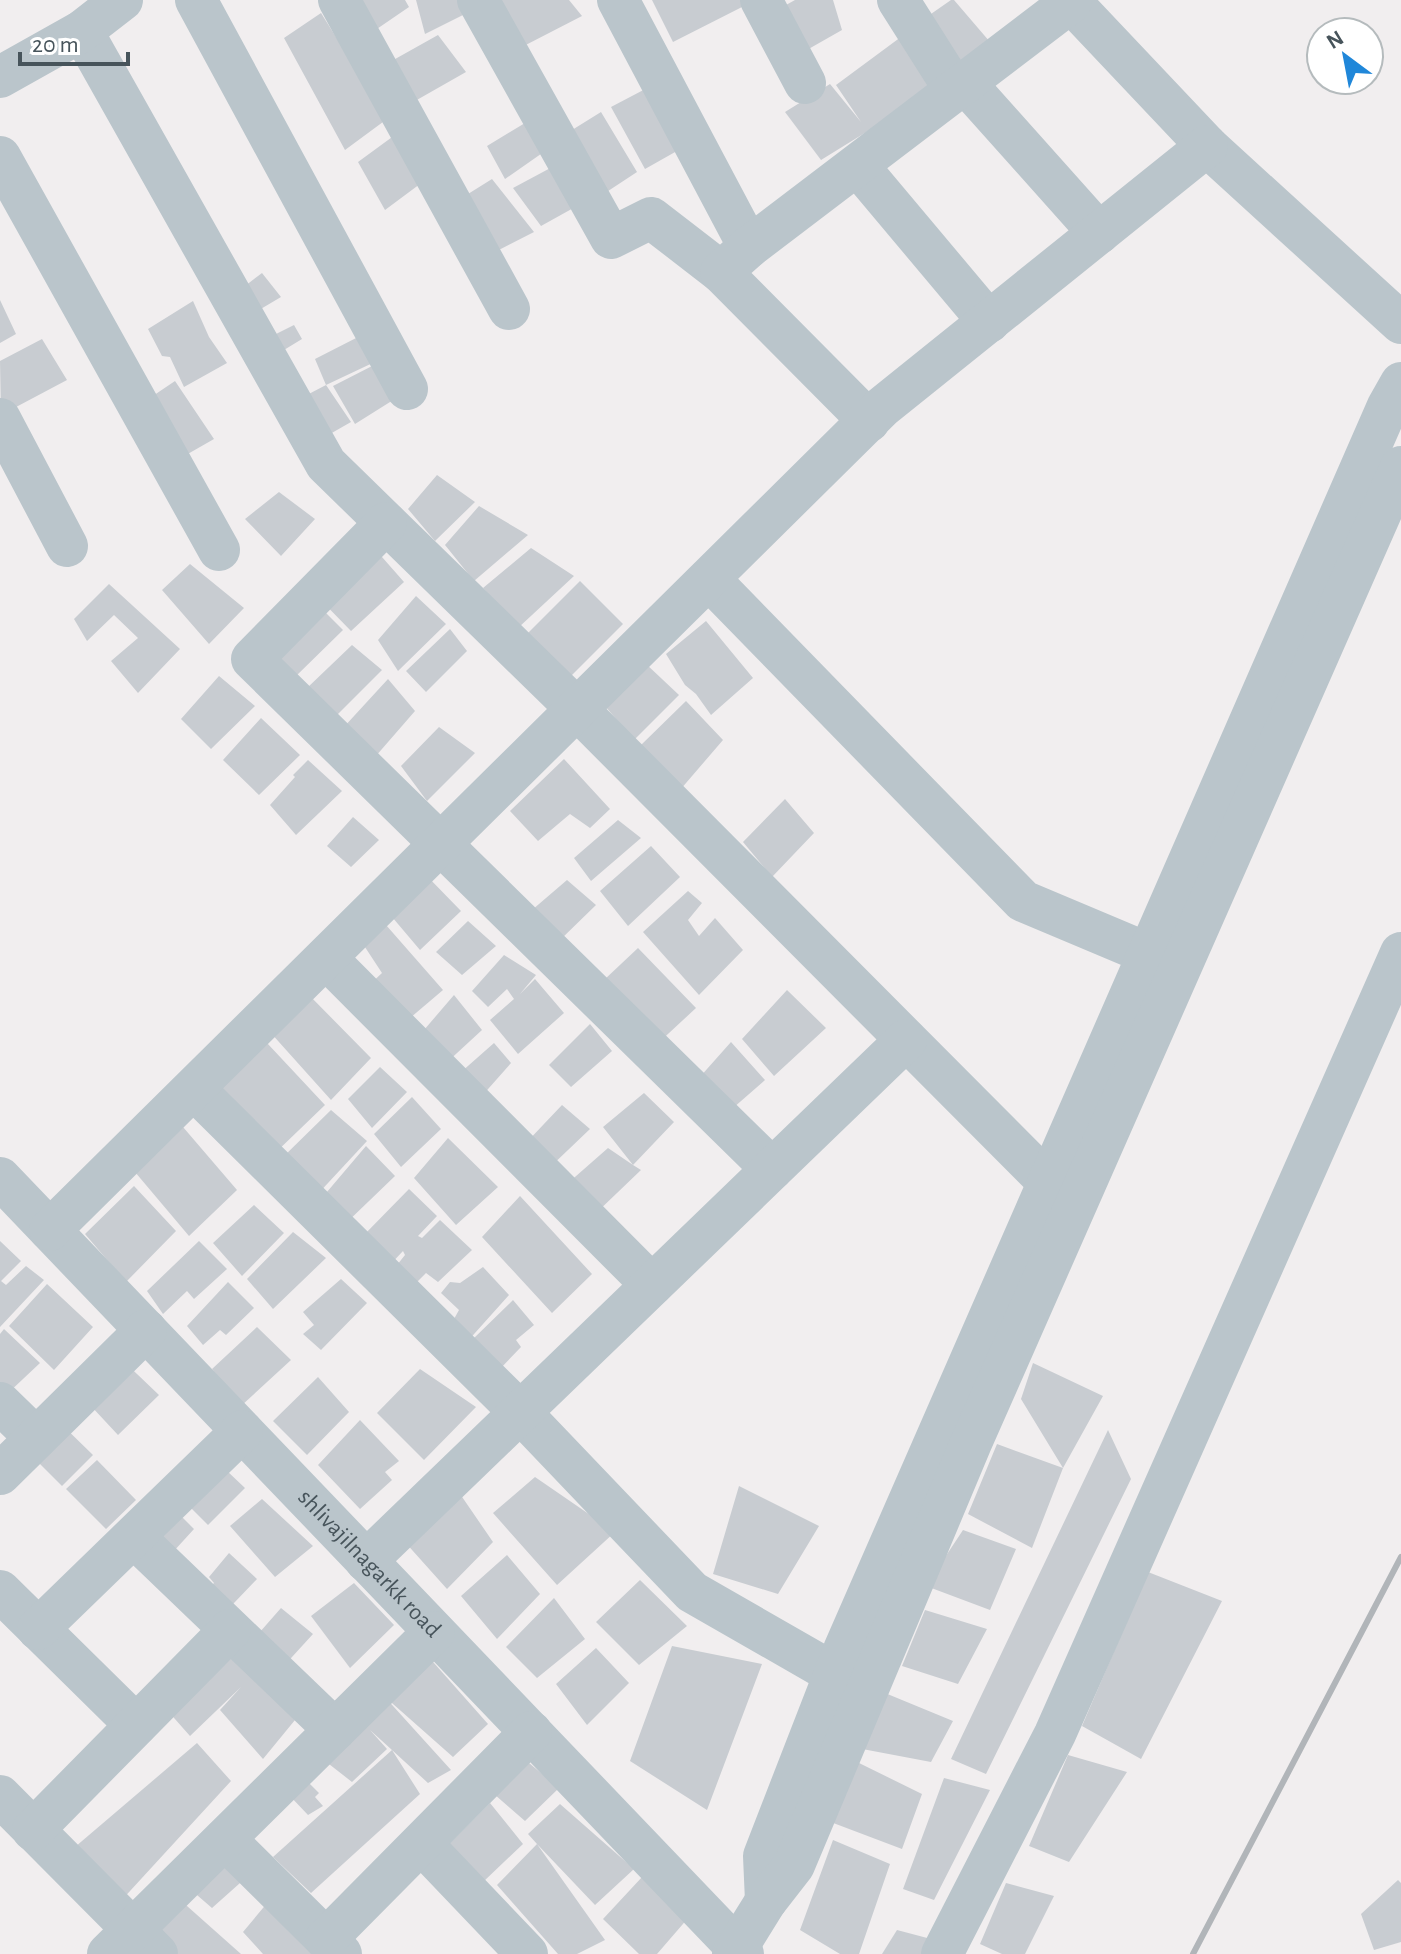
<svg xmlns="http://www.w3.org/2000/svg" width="1401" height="1954" font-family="'Alegreya Sans',sans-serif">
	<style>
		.building { fill: #c8ccd1 }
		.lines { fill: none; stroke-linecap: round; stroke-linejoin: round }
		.minor { stroke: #bac5cb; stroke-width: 42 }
		.rail { stroke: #b1b5b9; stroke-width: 6 }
		.labels { text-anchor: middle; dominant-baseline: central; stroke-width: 6; stroke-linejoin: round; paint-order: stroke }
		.street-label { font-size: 24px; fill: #47545b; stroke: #fff }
	</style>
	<rect width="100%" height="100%" fill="#f1eeef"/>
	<!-- building -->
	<path class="building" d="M350 0H405L409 7 371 33Z
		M416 0H462L469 12 425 34Z
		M496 0H569L582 16 516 50Z
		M652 0H741L744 6 673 42Z
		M795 0H833L842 30 798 55 777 10Z
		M951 0H954L990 42 950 69 918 23Z
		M321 13 387 119 345 150 284 38Z
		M909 31 944 84 821 160 785 112 830 84 861 122 836 85Z
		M438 35 466 72 408 105 388 63Z
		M651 86 684 147 645 169 611 107Z
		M601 112 637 172 599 197 564 135Z
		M530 120 548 149 505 179 487 146Z
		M399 132 424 181 385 210 358 162Z
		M556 165 577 206 541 226 513 188Z
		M492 179 534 232 489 255 460 199Z
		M262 273 281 297 232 326 245 286Z
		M0 300 16 334 0 343Z
		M193 301 209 337 227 363 184 387 170 357 162 356 148 329Z
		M294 325 302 339 251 370 242 351Z
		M362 335 379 360 326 385 351 422 302 450 282 408 326 385 315 359Z
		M42 339 67 380 1 415 0 361Z
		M376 364 398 397 355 424 333 386Z
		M175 381 214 439 165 467 135 408Z
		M437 475 475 502 435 541 408 509Z
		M279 492 315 519 281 556 245 519Z
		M479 506 528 535 474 581 445 545Z
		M360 532 404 582 351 631 311 590Z
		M531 548 574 576 518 628 483 588Z
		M190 564 244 608 209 644 162 590Z
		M580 581 623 624 565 682 523 638Z
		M109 584 180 649 138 693 111 661 138 638 114 615 87 641 74 619Z
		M306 593 343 630 294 678 262 641Z
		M416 596 446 624 398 671 378 640Z
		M706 621 753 678 711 715 696 694 685 685 666 654Z
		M450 629 467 651 426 692 406 671Z
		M352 645 382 670 333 719 306 689Z
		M645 663 679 695 634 740 605 706Z
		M219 676 255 706 211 749 181 719Z
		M388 679 415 711 375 757 343 728Z
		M686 701 723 740 680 790 641 745Z
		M261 718 300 755 259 795 223 760Z
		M439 727 475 753 427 801 401 766Z
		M564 759 610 809 590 828 570 814 538 841 510 811Z
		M308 760 342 791 296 835 270 805 295 777 293 775Z
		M785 799 814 833 772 877 743 842Z
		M353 817 379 840 351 867 327 846Z
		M618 820 641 838 591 881 574 858Z
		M651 846 680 877 628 926 600 891Z
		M425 874 461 911 420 950 387 911Z
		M567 880 596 905 558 942 532 910Z
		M688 891 702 903 688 920 699 936 715 918 743 950 699 995 643 932Z
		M468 921 496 946 462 975 436 952Z
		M386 925 443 990 403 1024 366 988 382 973 361 941Z
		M638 948 696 1008 655 1046 604 980Z
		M504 955 536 975 520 994 535 979 564 1013 518 1054 490 1020 514 999 507 989 488 1007 472 991Z
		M787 990 826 1028 774 1076 742 1039Z
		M306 992 371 1058 331 1100 270 1032Z
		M454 995 482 1030 444 1065 418 1037Z
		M590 1024 612 1051 571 1087 549 1065Z
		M731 1042 765 1080 725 1115 699 1078Z
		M267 1043 325 1105 272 1156 213 1094Z
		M494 1043 511 1063 481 1097 460 1073Z
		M380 1067 407 1092 372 1128 348 1099Z
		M644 1093 674 1122 633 1165 641 1170 593 1216 567 1184 608 1148 633 1165 603 1127Z
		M412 1097 441 1129 401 1167 374 1134Z
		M562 1105 590 1129 546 1171 525 1144Z
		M331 1110 367 1141 315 1197 280 1160Z
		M183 1127 237 1190 189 1236 135 1172Z
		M448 1138 498 1187 456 1225 414 1178Z
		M366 1146 395 1176 342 1227 321 1199Z
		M134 1186 176 1231 126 1282 85 1234Z
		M409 1189 437 1216 418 1236 422 1238 440 1220 472 1250 438 1282 426 1273 411 1288 393 1270 405 1255 403 1251 387 1268 362 1237Z
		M520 1196 592 1274 552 1313 482 1237Z
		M254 1205 284 1233 242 1276 213 1243Z
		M293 1232 326 1258 273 1309 247 1279Z
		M0 1241 21 1261 1 1281 6 1285 26 1266 44 1280 0 1327Z
		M199 1241 227 1269 194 1299 187 1291 163 1314 147 1291Z
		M483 1267 509 1295 466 1343 454 1319 459 1310 441 1293 450 1282 460 1283Z
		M341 1279 367 1303 321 1350 303 1334 314 1325 303 1312Z
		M228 1282 254 1308 226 1335 220 1330 203 1345 187 1326Z
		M47 1284 93 1327 54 1370 9 1326Z
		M513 1300 534 1325 516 1340 521 1347 499 1370 472 1340Z
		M257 1327 291 1360 241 1406 212 1369Z
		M4 1329 40 1363 6 1395 0 1388V1334Z
		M115 1353 159 1395 118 1435 77 1391Z
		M1033 1363 1103 1396 1063 1468 1021 1399Z
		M420 1369 476 1407 424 1460 377 1413Z
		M318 1377 349 1412 307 1455 273 1421Z
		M53 1416 93 1455 62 1486 21 1445Z
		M360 1420 399 1461 385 1472 392 1480 360 1509 318 1465Z
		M1108 1430 1131 1479 986 1774 951 1759Z
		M997 1444 1063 1468 1032 1548 968 1514Z
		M207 1452 245 1488 208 1525 169 1486Z
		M97 1460 136 1500 106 1529 66 1489Z
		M535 1477 615 1532 557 1585 493 1513Z
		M739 1486 819 1526 778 1594 713 1574Z
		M458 1491 493 1542 447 1589 404 1541Z
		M262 1499 313 1546 275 1577 230 1526Z
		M173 1508 194 1529 173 1552 154 1528Z
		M963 1530 1016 1549 990 1610 926 1586Z
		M229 1553 257 1579 212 1626 193 1604 214 1583 209 1577Z
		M507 1555 540 1594 497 1639 461 1596Z
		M1148 1572 1222 1601 1141 1759 1082 1726Z
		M640 1580 687 1626 639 1665 596 1622Z
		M354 1583 394 1625 350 1668 311 1616Z
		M554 1598 585 1639 537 1678 506 1647Z
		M281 1608 313 1634 271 1680 244 1650Z
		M925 1610 987 1629 958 1684 902 1666Z
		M221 1639 295 1720 263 1759 220 1710 241 1687 190 1736 167 1710Z
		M672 1646 762 1664 707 1810 630 1761Z
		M596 1648 629 1683 587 1725 556 1684Z
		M426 1654 488 1724 453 1757 384 1696Z
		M885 1693 953 1721 931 1762 857 1748Z
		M384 1696 451 1770 428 1783 392 1750 420 1794 311 1893 273 1857 392 1750 370 1730 387 1749 352 1782 320 1757Z
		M197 1743 231 1781 119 1903 75 1847Z
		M1068 1755 1127 1772 1069 1862 1029 1846Z
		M523 1758 559 1788 525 1821 494 1794Z
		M857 1762 922 1794 902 1849 828 1821Z
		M304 1778 319 1793 315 1797 323 1806 308 1815 289 1795Z
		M944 1778 990 1790 934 1900 903 1889Z
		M490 1803 523 1844 482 1883 447 1846Z
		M560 1804 634 1869 595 1905 537 1844 605 1940 577 1954H558L497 1885 537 1844 528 1834Z
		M833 1840 890 1864 859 1954H840L800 1930Z
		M224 1857 249 1875 212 1908 190 1889Z
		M643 1876 689 1917 657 1954H639L603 1919Z
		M1398 1880 1401 1883V1942L1374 1950 1361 1914Z
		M1006 1883 1054 1896 1025 1954H1002L980 1944Z
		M178 1898 241 1954H178L153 1931Z
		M268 1902 326 1954H263L243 1932Z
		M897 1930 931 1939 923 1954H882Z"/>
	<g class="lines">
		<!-- minor -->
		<g class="minor">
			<path d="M196 0 407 389"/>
			<path d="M339 0 509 309"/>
			<path d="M478 0 611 238 651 218 721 272"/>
			<path d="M618 0 749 247"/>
			<path d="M761 0 805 83"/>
			<path d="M898 0 955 90"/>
			<path d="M1069 0 1207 146 1401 323"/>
			<path d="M82 31 326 464 577 709 1065 1199"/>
			<path d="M0 77 82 31 122 0"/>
			<path d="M965 83 1099 233"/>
			<path d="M0 157 219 550"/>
			<path d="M858 166 989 322"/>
			<path d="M0 419 67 546"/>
			<path d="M869 421 721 272 749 247 1071 2"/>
			<path d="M386 523 252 659 772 1169"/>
			<path d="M709 579 1023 901 1149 954"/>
			<path d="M326 958 652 1285"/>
			<path d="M194 1089 520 1412 692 1592 835 1674"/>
			<path id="s1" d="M0 1178 743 1954"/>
			<path d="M50 1230 881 408 1207 146"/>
			<path d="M0 1403 36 1438"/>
			<path d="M0 1474 146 1330"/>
			<path d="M134 1537 335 1730"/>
			<path d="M366 1561 906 1040"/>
			<path d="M0 1591 136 1725"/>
			<path d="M38 1629 242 1431"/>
			<path d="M0 1796 157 1954"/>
			<path d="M33 1830 230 1630"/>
			<path d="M225 1839 341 1954"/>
			<path d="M422 1844 527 1954"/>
			<path d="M766 1901 764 1856 844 1650 1388 406 1401 383"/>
			<path d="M326 1939 531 1732"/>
			<path d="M108 1954 434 1632"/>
			<path d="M733 1954 766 1901 794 1865 971 1443 1401 467"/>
			<path d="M942 1954 1055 1734 1401 953"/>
		</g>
		<!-- rail -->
		<path class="rail" d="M1193 1954 1401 1557"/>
	</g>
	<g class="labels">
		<!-- street labels -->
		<g class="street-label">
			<text stroke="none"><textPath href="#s1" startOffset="534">shlivajilnagarkk road</textPath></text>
		</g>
	</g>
	<!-- north arrow -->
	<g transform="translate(1345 56) rotate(328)"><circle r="38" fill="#ffffff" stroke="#b5bbbd" stroke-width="2"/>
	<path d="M0-6L14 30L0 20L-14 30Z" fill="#2087d9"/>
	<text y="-12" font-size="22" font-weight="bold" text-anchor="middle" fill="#47545b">N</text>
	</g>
	<!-- scale -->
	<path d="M20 52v12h108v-12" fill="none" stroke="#47545b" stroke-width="4"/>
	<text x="32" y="52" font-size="24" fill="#47545b" stroke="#ffffff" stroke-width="6" paint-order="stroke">20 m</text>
</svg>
